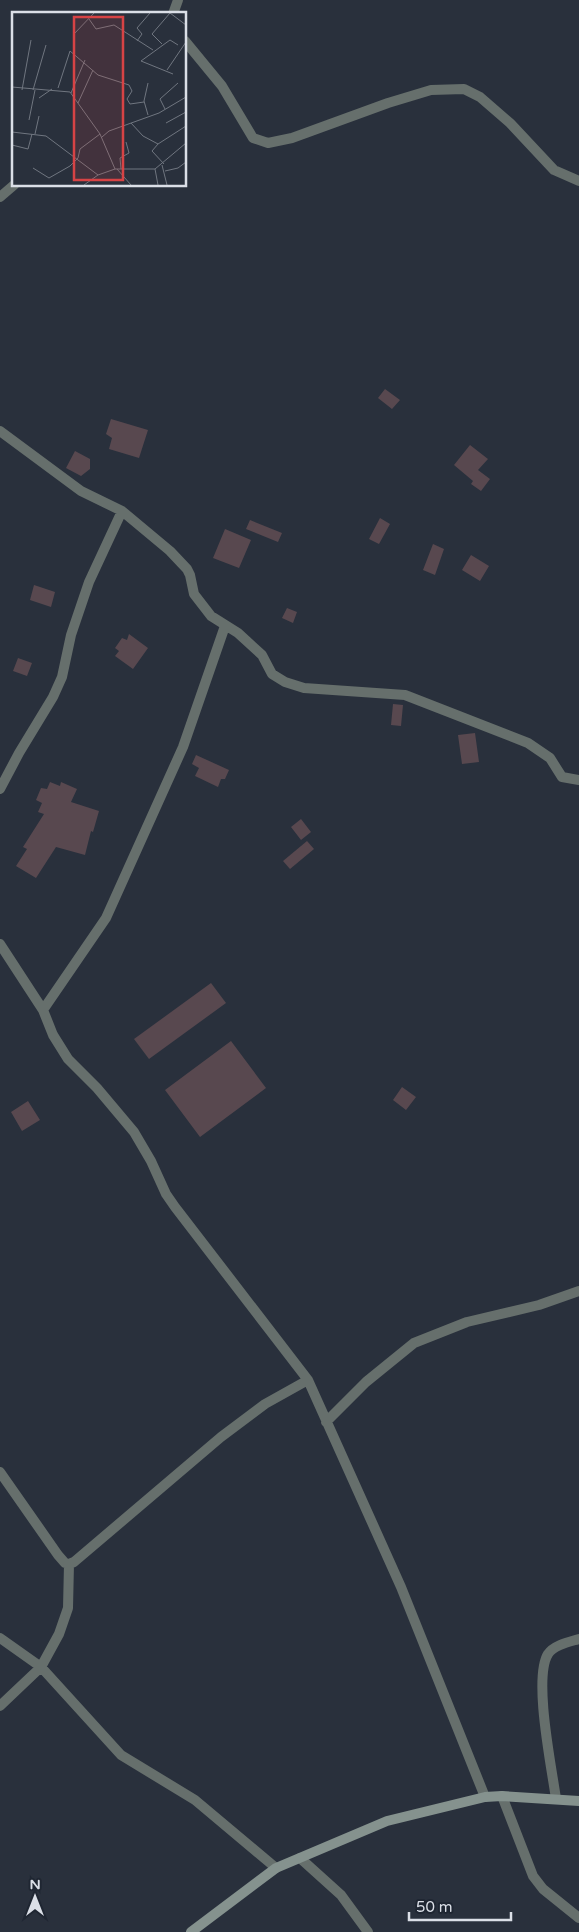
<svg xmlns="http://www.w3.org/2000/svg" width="579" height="1932" font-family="'Varela Round',sans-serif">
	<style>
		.building { fill: #58484f }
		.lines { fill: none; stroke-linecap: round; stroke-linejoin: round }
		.minor { stroke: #666f6c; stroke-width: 10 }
		.secondary { stroke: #85928e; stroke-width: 10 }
		.inset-road { fill: none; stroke: #707680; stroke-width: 1 }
		.view { fill: #d74345; fill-opacity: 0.15; stroke: #d74345; stroke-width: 2.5 }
		.inset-edge { fill: none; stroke: #dbdfe7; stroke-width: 2.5 }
	</style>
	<rect width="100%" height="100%" fill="#29303c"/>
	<!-- building -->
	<path class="building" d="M385 389 400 400 392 409 378 398Z
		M111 419 148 430 139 458 109 449 112 438 106 434Z
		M470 445 488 459 478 470 490 479 481 491 471 484 473 481 454 465Z
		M75 451 90 459V469L81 476 66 468Z
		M380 518 390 524 379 544 369 539Z
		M250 520 282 533 278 542 246 529Z
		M225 529 251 540 239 568 213 558Z
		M433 544 444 549 435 575 423 570Z
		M471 555 489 566 480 581 462 570Z
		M34 585 55 592 51 607 30 600Z
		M287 608 297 612 293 623 282 618Z
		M129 634 148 648 133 669 115 656 119 651 115 648 122 638 127 640Z
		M18 658 32 663 27 676 13 671Z
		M393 704 403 705 401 726 391 725Z
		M475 733 479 762 462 764 458 735Z
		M196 755 229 770 225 779H221L218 787 195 776 199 768 192 764Z
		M50 782 60 786 61 782 77 789 71 802 99 811 93 832 91 831 85 855 56 847 36 878 16 866 27 849 23 847 44 814 38 812 42 803 36 800 41 788 47 789Z
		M301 819 311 832 301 840 291 827Z
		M307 841 314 849 290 869 283 861Z
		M211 983 226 1003 149 1059 134 1039Z
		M231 1041 266 1088 200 1137 165 1090Z
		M402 1087 416 1097 406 1110 393 1100Z
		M28 1101 40 1120 22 1131 11 1112Z"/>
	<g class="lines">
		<!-- minor -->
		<path class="minor" d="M173 14 178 0
			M185 41 222 86 253 138 268 143 292 138 388 103 431 90 464 89 480 97 510 123 554 170 579 181
			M0 197 14 185
			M0 431 81 491 122 511 170 551 187 569 190 575 194 594 211 616 238 633 262 655 272 674 285 682 304 688 405 695 528 743 550 758 562 777 579 780
			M0 789 19 753 53 697 62 677 71 635 89 582 122 511
			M0 944 43 1010 53 1035 68 1059 97 1088 134 1132 151 1161 166 1194 175 1207 308 1380 401 1587 485 1797
			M43 1010 106 918 183 747 225 626
			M326 1422 366 1382 414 1343 467 1322 539 1305 579 1291
			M0 1472 58 1555 65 1563 69 1564
			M69 1564 74 1562 221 1437 265 1404 308 1380
			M0 1638 41 1667 121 1755 195 1800 276 1868
			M0 1706 41 1667 59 1634 68 1608 69 1564
			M502 1796 533 1876 543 1889 579 1918
			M556 1799C552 1769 533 1678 548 1654 554 1645 569 1642 579 1639
			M300 1858 341 1895 368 1932"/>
		<!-- secondary -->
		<path class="secondary" d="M191 1932 276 1868 387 1821 485 1797 502 1796 579 1801"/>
	</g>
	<!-- overview -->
	<g transform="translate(12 12)">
		<rect width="174" height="174" fill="#29303c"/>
		<path class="inset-road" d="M158 1 174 13M77 7 84 17 102 13 141 38M62 22 82 1M125 29 130 22 125 16 138 1M150 32 140 22 158 1M155 58 174 30M161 62 129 49 158 28 166 33M136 71 132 89 136 103M0 75 58 80 88 122 103 157M46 76 58 39 86 63 117 73 120 79 115 87 118 92 132 90M10 78 19 28M21 78 34 33M59 81 73 48M27 86 40 77M66 91 81 58M153 97 148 87 166 71M17 108 23 78M119 111 131 124 146 132 174 114M154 111 174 100M0 120 34 124 86 163M23 122 27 104M90 125 97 119 147 101 174 85M146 132 140 139 152 152M0 133 16 137 20 122M150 153 155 173M21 156 37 166 58 154 66 146 68 137 88 122M105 157 119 173M109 157 108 146 117 141 114 130M143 157 146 173M153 159 166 156 174 150M72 173 86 163 103 157H143L174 131"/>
		<path class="view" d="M62 5H111V168H62Z"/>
		<rect width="174" height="174" class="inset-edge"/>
	</g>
	<!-- north arrow -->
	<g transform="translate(35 1897)" stroke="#1f2632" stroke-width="4" paint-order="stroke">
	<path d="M0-4L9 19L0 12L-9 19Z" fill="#dbdfe7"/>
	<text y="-8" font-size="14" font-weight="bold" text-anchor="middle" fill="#dbdfe7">N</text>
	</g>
	<!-- scale -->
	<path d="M409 1912v8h102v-8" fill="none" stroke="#dbdfe7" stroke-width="2.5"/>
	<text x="416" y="1912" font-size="15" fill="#dbdfe7" stroke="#1f2632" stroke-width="4" paint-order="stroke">50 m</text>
</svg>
